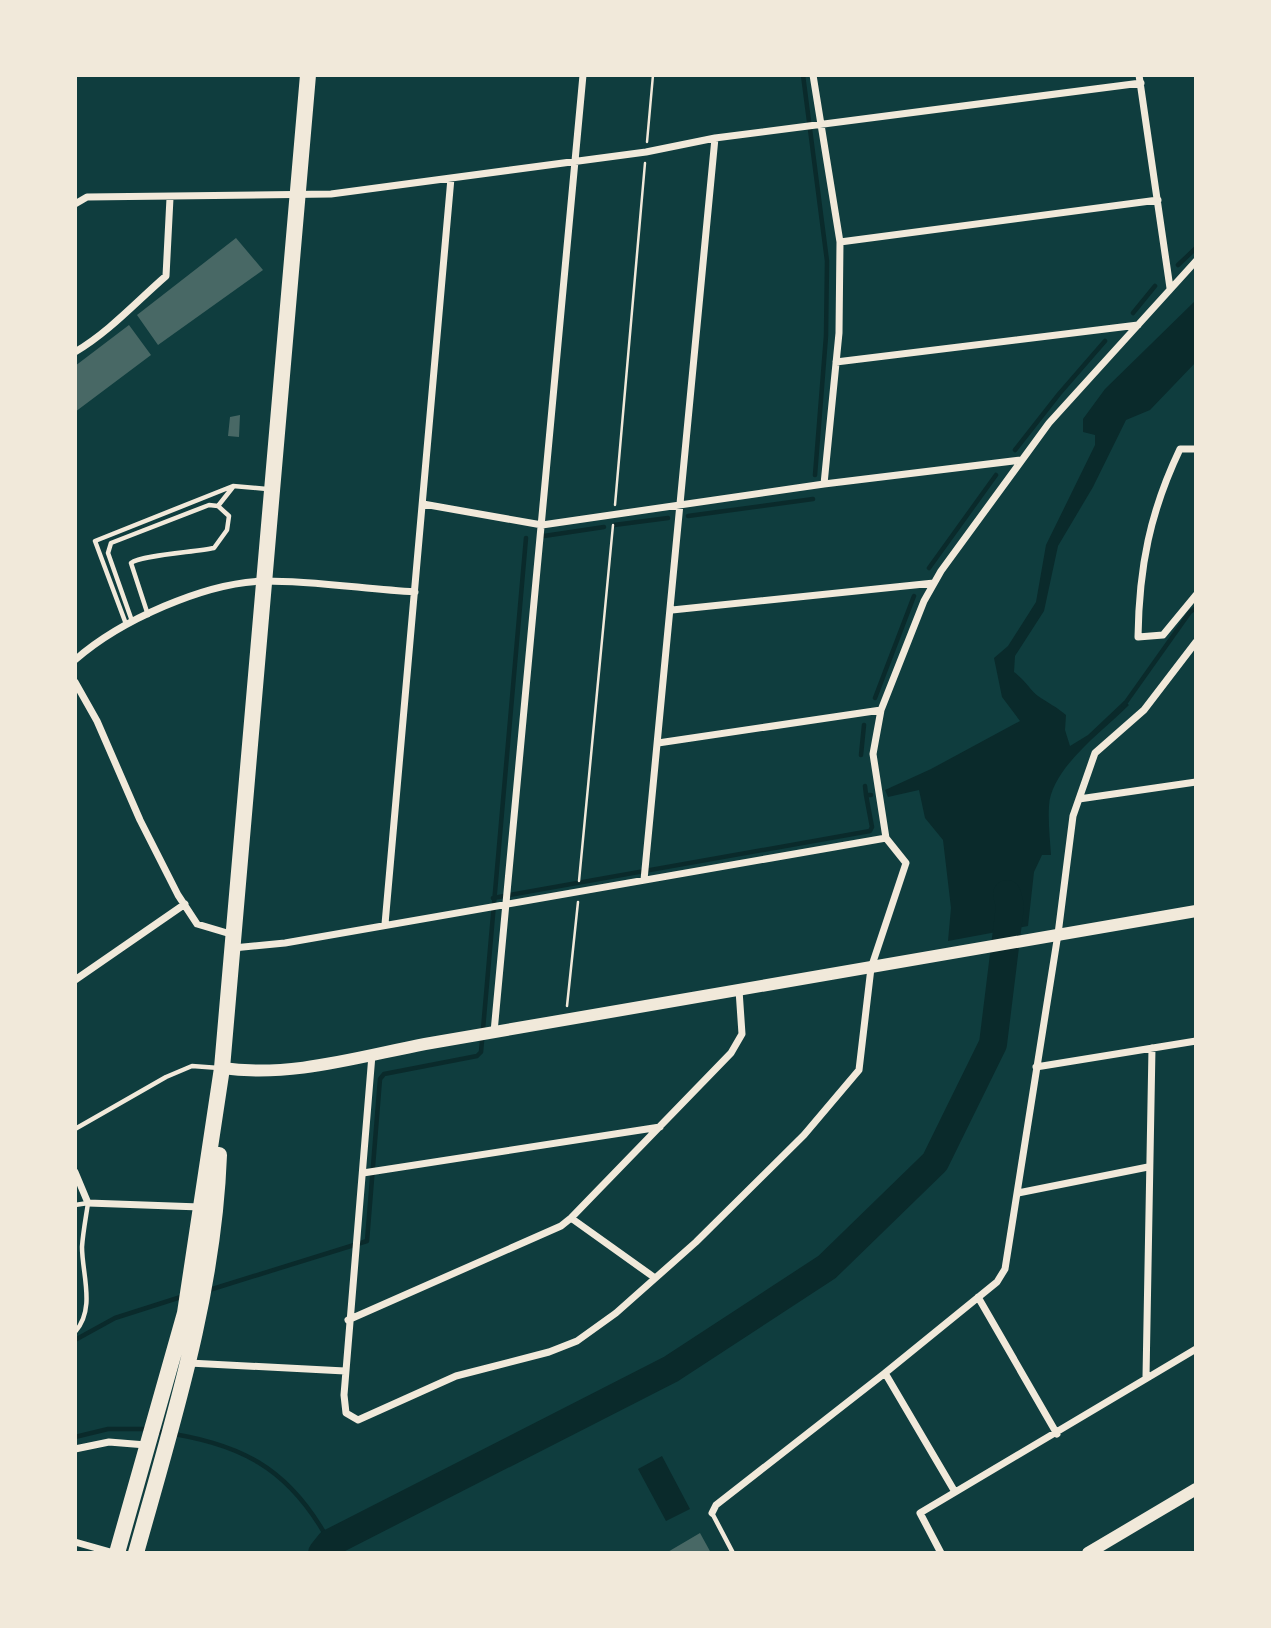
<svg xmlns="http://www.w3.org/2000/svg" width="1271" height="1628" font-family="Cabin,sans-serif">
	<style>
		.water { fill: #0a2a2b }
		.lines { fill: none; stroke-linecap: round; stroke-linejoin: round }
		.stream { stroke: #0a2a2b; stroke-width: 4.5 }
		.river { stroke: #0a2a2b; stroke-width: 28 }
		.building { fill: #486865 }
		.path { stroke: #f1e9da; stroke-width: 2.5 }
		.service { stroke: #f1e9da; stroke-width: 4.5 }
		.minor { stroke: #f1e9da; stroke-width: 7 }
		.tertiary { stroke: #f1e9da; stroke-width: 12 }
		.trunk { stroke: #f1e9da; stroke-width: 16 }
	</style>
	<rect width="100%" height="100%" fill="#0f3d3e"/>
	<!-- water -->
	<path class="water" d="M1196 300V362L1150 410 1126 420 1093 487 1058 546 1044 611 1015 656 1014 672C1024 679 1032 692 1038 696 1048 703 1057 707 1066 715L1065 730 1070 746 1088 735 1124 701 1129 705C1103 731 1051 768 1049 806 1048 822 1050 839 1051 855H1042L1034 872 1028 926 948 941 951 908 943 840 925 818 919 790 888 797 885 790 931 769 1020 721 1002 697 994 658 1008 646 1036 602 1046 545 1095 445V435L1083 432V419L1105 389Z
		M662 1456 690 1509 666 1521 638 1469Z"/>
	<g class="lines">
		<!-- stream -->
		<path class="stream" d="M803 75 827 261 826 336 815 475
			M1178 265 1196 248
			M1133 313 1155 286
			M1015 450 1059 394 1105 341
			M688 516 813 499
			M614 525 668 518
			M544 536 604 527
			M929 568 996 475
			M875 698 914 596
			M1124 705 1190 612 1196 608
			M861 755 864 725
			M865 786 866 795
			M493 898 870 831 872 827 866 795H871
			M206 1291 367 1241 380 1079 384 1074 477 1056 481 1052 526 538
			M75 1340 115 1318 184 1296
			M155 1431C239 1443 288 1465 330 1543
			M75 1437 108 1429H147"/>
		<!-- river -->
		<path class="river" d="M322 1553 330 1543 671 1369 827 1267 935 1162 993 1044 1010 906 1007 894"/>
	</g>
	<!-- building -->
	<path class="building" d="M236 238 263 270 158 345 137 315Z
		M129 325 151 355 75 412V366Z
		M240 415 239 437 228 436 230 417Z
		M700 1533 711 1553H666Z"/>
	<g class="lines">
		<!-- path -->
		<path class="path" d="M647 142 653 75
			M615 505 645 163
			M579 881 613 525
			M567 1006 578 902"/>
		<!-- service -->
		<path class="service" d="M218 506 233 487
			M132 621 108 553 111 543 209 505 218 506 229 516 227 530 214 548C196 552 141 555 131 563L148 615
			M126 624 95 541 233 486 267 489
			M75 1129 166 1077 192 1066 219 1068
			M75 1205 88 1203C86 1217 83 1232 82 1247 82 1274 96 1309 75 1332
			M712 1513 733 1553"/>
		<!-- minor -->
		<path class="minor" d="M813 75 840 242 839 333 824 484
			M1139 75 1170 288
			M75 204 87 197 331 194 646 152 715 138 1141 83
			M840 242 1158 200
			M75 352C109 332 136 302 166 276L170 198
			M836 362 1138 325
			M1196 449H1180C1150 512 1139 567 1138 637L1163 635 1196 595
			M423 504 542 525 824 484 1021 460
			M672 610 934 583
			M75 660C119 621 205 582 265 581 315 581 365 589 415 592
			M75 682 97 721 140 820 178 895 197 924 234 935
			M658 743 881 710
			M1079 799 1196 782
			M644 880 715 138
			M385 924 451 178
			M233 948 285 943 886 838
			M75 980 185 904
			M494 1032 583 75
			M372 1055 344 1395 346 1413 358 1420 456 1376 549 1352 577 1341 616 1313 696 1242 804 1135 859 1070 871 968 906 863 886 838 873 754 881 710 924 601 941 571 1049 423 1196 261
			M1036 1067 1196 1041
			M75 1172 88 1203 200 1207
			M363 1173 660 1127
			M1018 1193 1148 1167
			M571 1218 655 1278
			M978 1297 1057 1434
			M348 1320 561 1226 571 1218 731 1053 742 1034 739 990
			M189 1363 345 1371
			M885 1373 997 1282 1005 1269 1058 934 1073 816 1095 753 1144 710 1196 642
			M1146 1377 1152 1048
			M75 1449 109 1442 146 1445
			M712 1513 716 1505 885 1373 955 1492
			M75 1542 114 1553
			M941 1553 920 1513 1196 1349"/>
		<!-- tertiary -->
		<path class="tertiary" d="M222 1068C290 1078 358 1057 425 1044L1196 911
			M1088 1553 1196 1489"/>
		<!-- trunk -->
		<path class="trunk" d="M117 1553 185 1313 222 1068 308 75
			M136 1553C173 1421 214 1292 219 1155"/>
	</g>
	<!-- border -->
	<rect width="1271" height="1628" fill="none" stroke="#f1e9da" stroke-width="154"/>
</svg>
